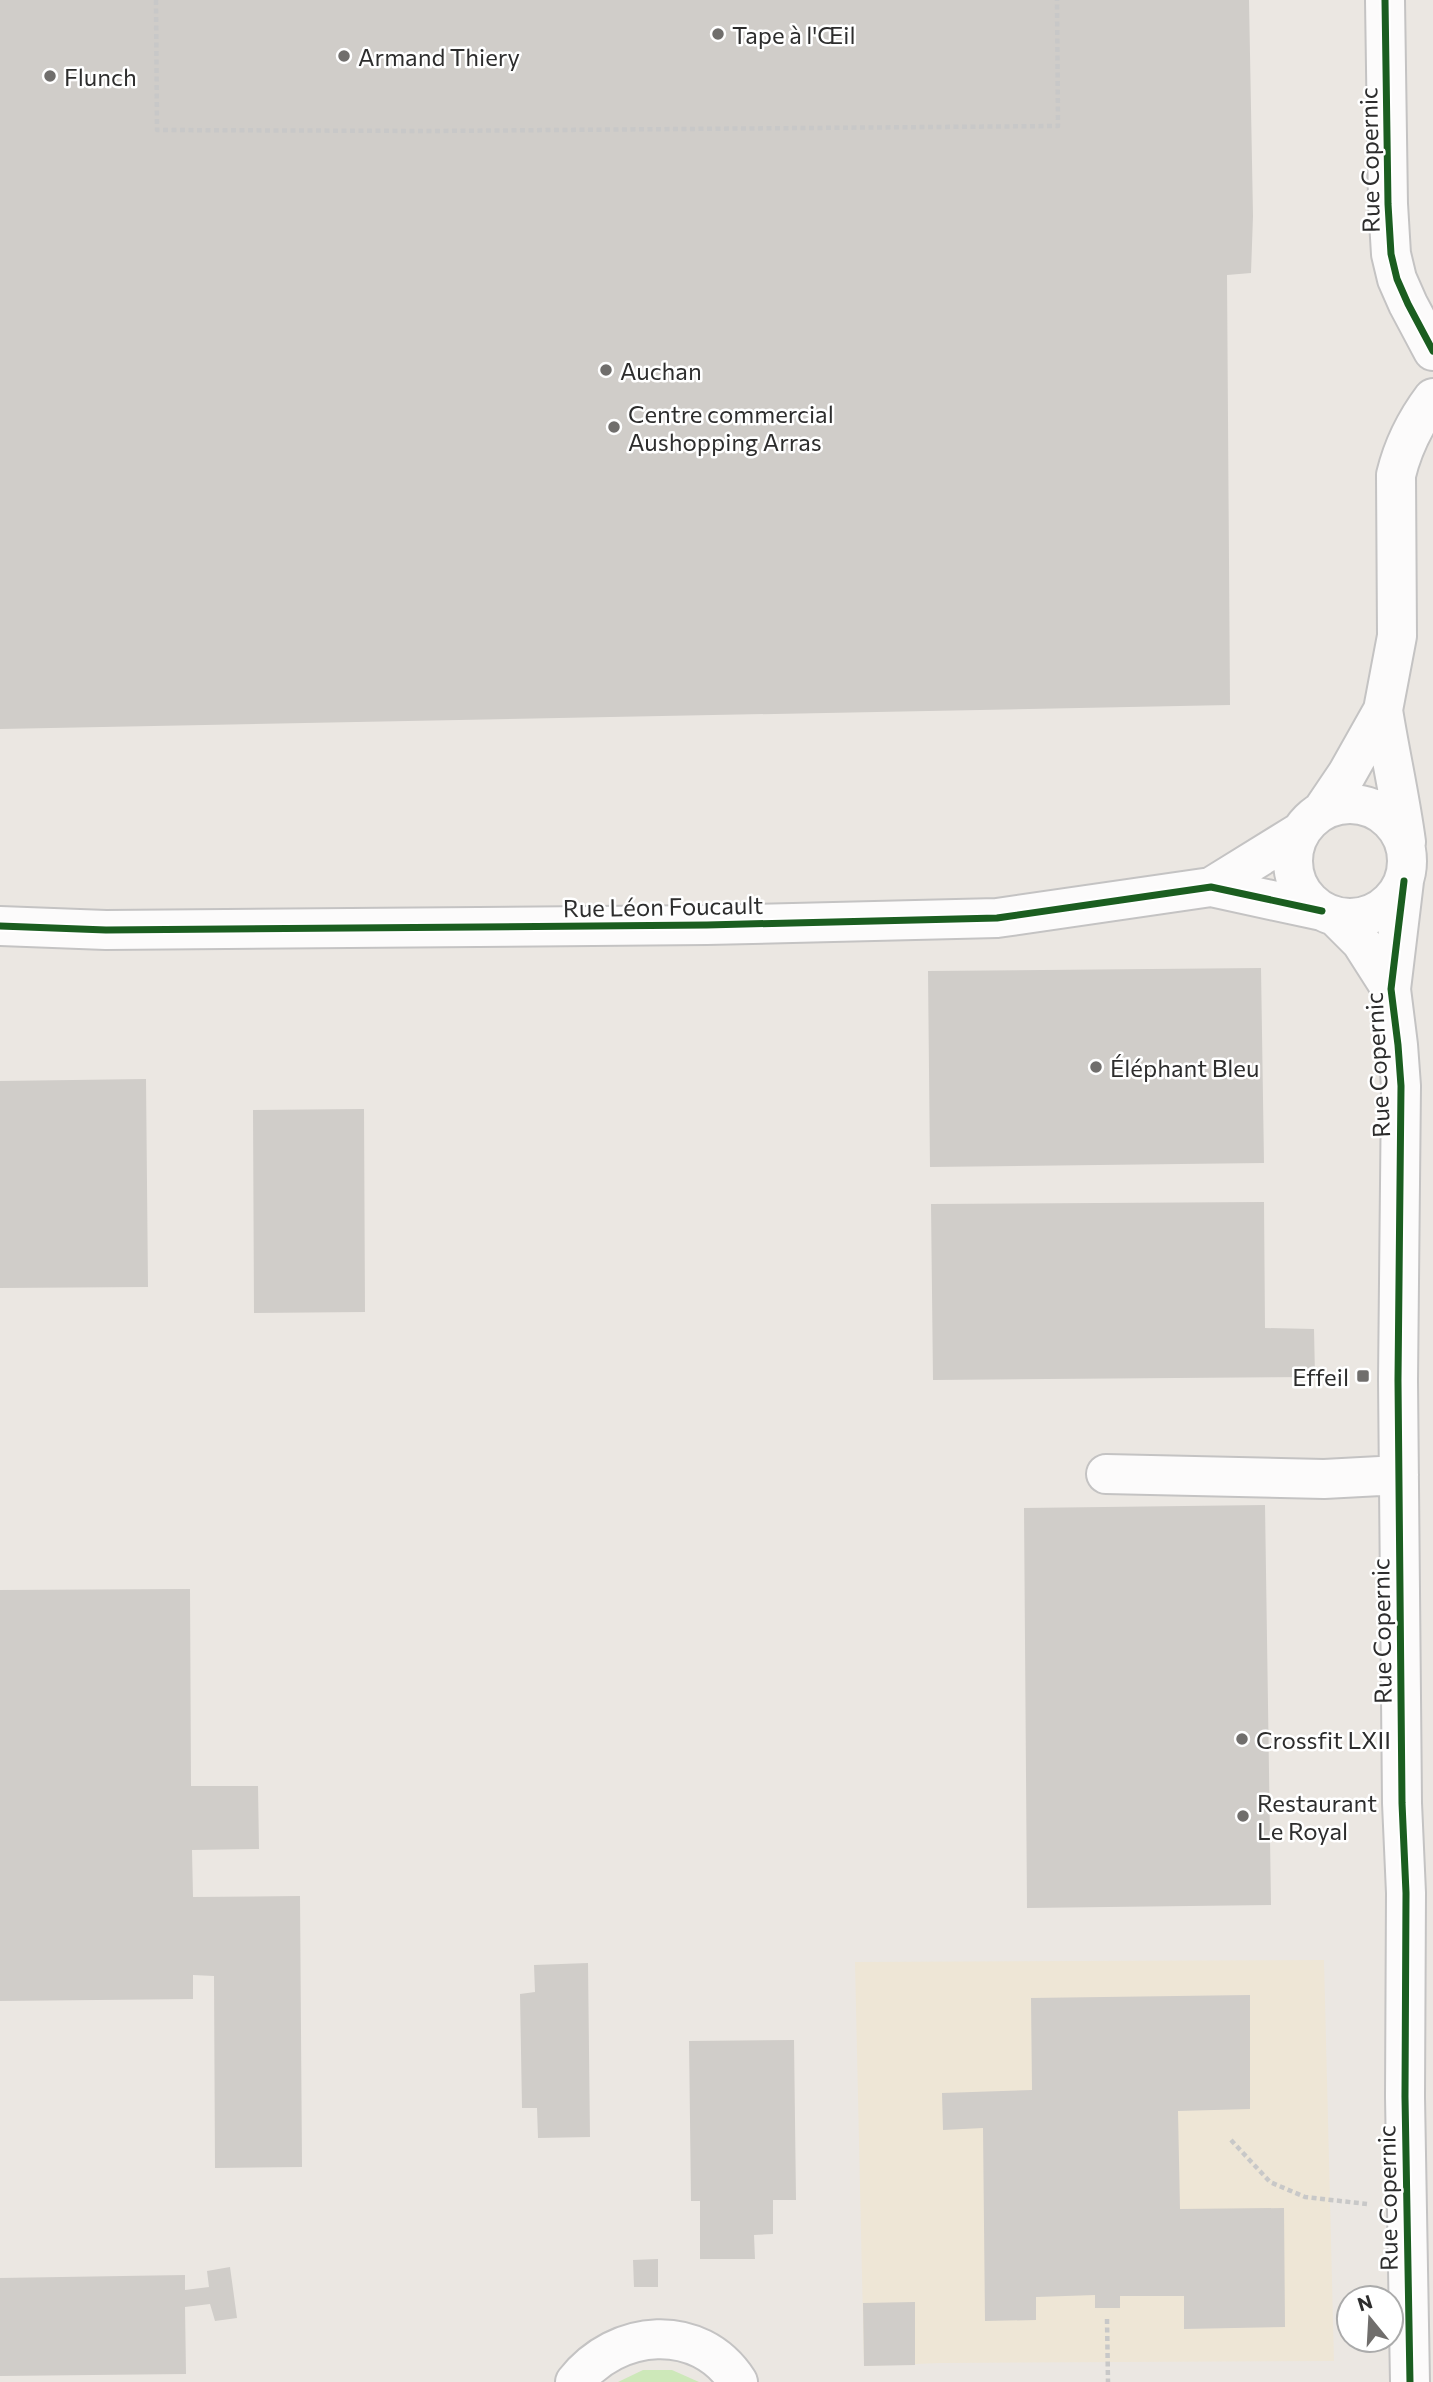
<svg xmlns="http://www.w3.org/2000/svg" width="1433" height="2382" font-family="Commissioner,sans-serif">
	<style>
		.education { fill: #eee6d6 }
		.green { fill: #cde8b9 }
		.building { fill: #d0cdc9 }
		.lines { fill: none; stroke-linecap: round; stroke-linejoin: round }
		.minor-casing { stroke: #c4c3c3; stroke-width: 42 }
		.path { stroke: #c8c8c8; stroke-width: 4.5; stroke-dasharray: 5 3.5; stroke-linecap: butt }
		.minor { stroke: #fcfbfb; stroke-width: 38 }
		.cycleway-casing { stroke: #fff; stroke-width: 11 }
		.cycleway { stroke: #1b5e20; stroke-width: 7 }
		.poi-dot { fill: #706e6c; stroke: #fff; stroke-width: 2.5 }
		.labels { text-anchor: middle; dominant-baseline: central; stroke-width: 5; stroke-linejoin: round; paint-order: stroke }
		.poi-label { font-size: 24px; fill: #2d2d2d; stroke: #fff; text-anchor: start }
		.street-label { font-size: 24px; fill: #2d2d2d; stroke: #fff }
	</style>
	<rect width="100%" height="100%" fill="#ebe7e2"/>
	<!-- education -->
	<path class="education" d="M1324 1960 1334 2361 940 2363 864 2366 855 1962Z"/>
	<!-- green -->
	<path class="green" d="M643 2370H672L699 2382H618Z"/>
	<!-- building -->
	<path class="building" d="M0 0H1249L1253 216 1251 273 1227 275 1230 705 0 729Z
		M1261 968 1264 1163 930 1167 928 971Z
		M146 1079 148 1287 0 1288V1081Z
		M364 1109 365 1312 254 1313 253 1110Z
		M1264 1202 1265 1328 1314 1329 1315 1377 933 1380 931 1204Z
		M1265 1505 1271 1905 1027 1908 1024 1508Z
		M190 1589 191 1786H258L259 1849 192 1850 193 1897 300 1896 302 2167 215 2168 214 1976 193 1975V1999L0 2001V1590Z
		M588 1963 590 2137 538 2138 537 2108H522L520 1994 535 1992 534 1965Z
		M1250 1995V2109L1178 2111 1180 2209 1284 2208 1285 2327 1184 2329V2296H1120V2308H1095V2295L1036 2297V2320L985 2321 983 2128 943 2130 942 2093 1032 2090 1031 1998Z
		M794 2040 796 2200H773V2234L754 2235 755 2259H700V2201H691L689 2041Z
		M658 2259V2287H634L633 2260Z
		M230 2267 237 2318 215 2321 210 2304 185 2307 186 2374 0 2376V2278L185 2275V2290L209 2287 207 2271Z
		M915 2302V2365L864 2366 863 2303Z"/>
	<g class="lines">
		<!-- minor casing -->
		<g class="minor-casing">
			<path id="minor" d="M1385 0 1388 204 1391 254 1397 279 1408 304 1433 351
				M1383 710C1390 754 1400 797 1406 842
				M1293 861a57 57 0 1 1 114 0a57 57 0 1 1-114 0Z
				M1322 811 1347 774 1383 710 1397 636 1396 475C1403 446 1415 422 1433 398
				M1404 881 1391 989 1398 1045 1401 1086 1398 1380 1402 1803 1406 1893 1405 2097 1410 2382
				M1211 887 1300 832
				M1335 916 1361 942 1391 989
				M0 926 106 930 707 925 997 918 1211 887 1322 911
				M1106 1474 1324 1479 1399 1475
				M575 2382C616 2329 699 2321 738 2382"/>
		</g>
		<!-- path -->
		<path class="path" d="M156 0 157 130 431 131 1058 126 1057 0
			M1231 2140 1270 2182 1305 2197 1367 2204
			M1107 2319 1108 2382"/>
		<!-- minor -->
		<use href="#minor" class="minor"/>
		<!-- cycleway casing -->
		<g class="cycleway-casing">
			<path id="cycleway" d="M1385 0 1388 204 1391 254 1397 279 1408 304 1433 351
				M1404 881 1391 989 1398 1045 1401 1086 1398 1380 1402 1803 1406 1893 1405 2097 1410 2382
				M0 926 106 930 707 925 997 918 1211 887 1322 911"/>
		</g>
		<!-- cycleway -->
		<use href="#cycleway" class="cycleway"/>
	</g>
	<!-- markers -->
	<g class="poi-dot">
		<circle cx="718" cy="34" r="7"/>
		<circle cx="344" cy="56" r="7"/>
		<circle cx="50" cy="76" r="7"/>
		<circle cx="606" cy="370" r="7"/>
		<circle cx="614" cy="427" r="7"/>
		<circle cx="1096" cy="1067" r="7"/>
		<rect x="1356" y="1369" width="14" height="14" rx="3.5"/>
		<circle cx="1242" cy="1739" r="7"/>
		<circle cx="1243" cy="1816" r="7"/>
	</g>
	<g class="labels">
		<!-- poi labels -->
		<g class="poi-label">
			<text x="732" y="34">Tape à l'Œil</text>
			<text x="358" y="56">Armand Thiery</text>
			<text x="64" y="76">Flunch</text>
			<text x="620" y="370">Auchan</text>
			<text x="628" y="413">Centre commercial<tspan x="628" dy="28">Aushopping Arras</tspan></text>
			<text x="1110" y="1067">Éléphant Bleu</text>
			<text x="1349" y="1376" text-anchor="end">Effeil</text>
			<text x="1256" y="1739">Crossfit LXII</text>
			<text x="1257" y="1802">Restaurant<tspan x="1257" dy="28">Le Royal</tspan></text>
		</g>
		<!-- street labels -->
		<g class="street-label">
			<text transform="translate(1369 160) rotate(-91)">Rue Copernic</text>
			<text transform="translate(663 906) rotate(-1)">Rue Léon Foucault</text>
			<text transform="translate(1377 1065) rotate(-93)">Rue Copernic</text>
			<text transform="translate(1381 1631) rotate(-91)">Rue Copernic</text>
			<text transform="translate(1387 2198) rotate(-91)">Rue Copernic</text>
		</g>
	</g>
	<!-- north arrow -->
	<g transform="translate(1370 2319) rotate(342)"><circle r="33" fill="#ffffff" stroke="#ababab" stroke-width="2"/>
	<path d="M0-5L12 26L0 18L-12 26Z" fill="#706e6c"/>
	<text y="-10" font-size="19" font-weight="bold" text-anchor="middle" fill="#2d2d2d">N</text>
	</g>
</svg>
